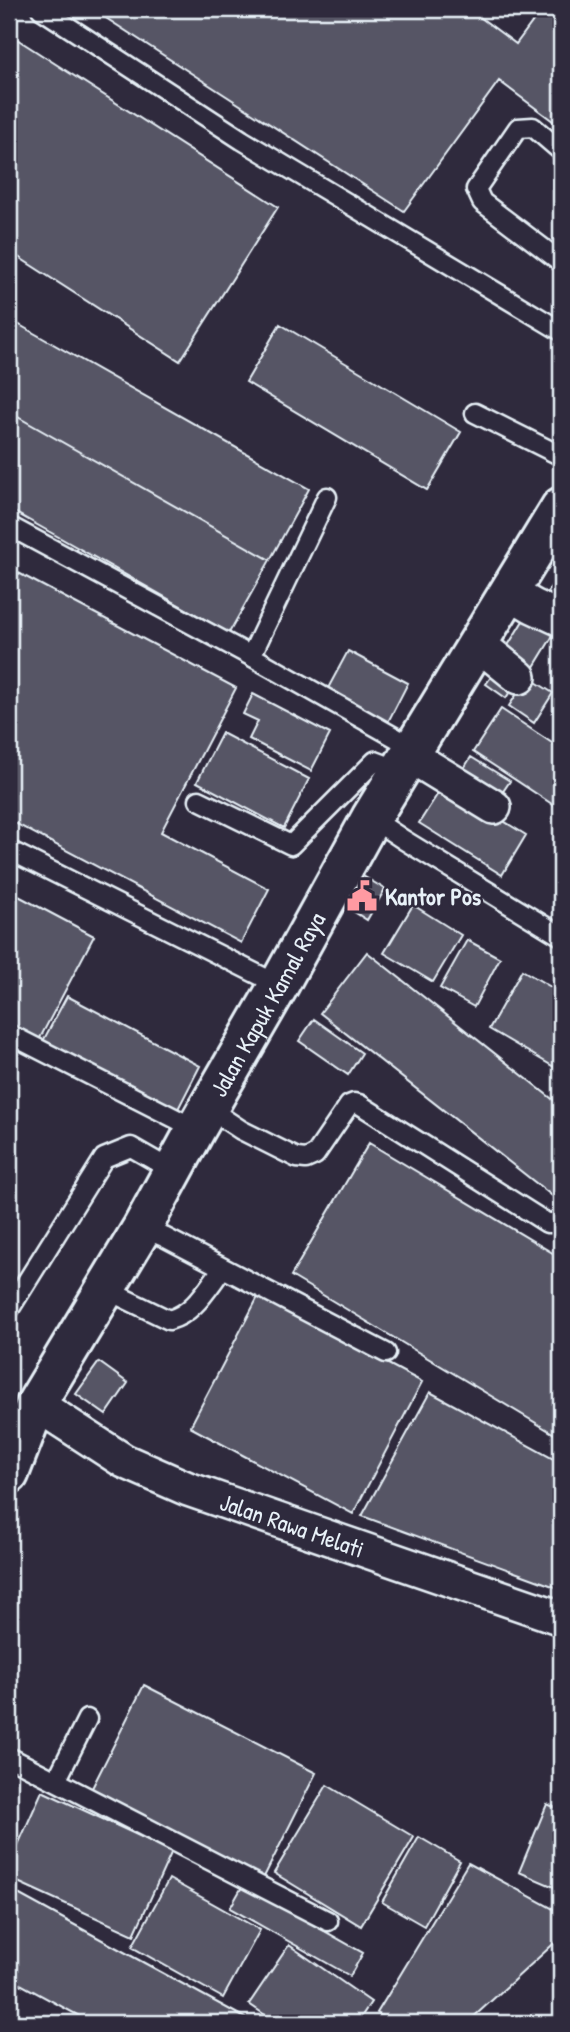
<svg xmlns="http://www.w3.org/2000/svg" width="570" height="2032" font-family="'Patrick Hand',sans-serif">
	<style>
		.building { fill: #575565; stroke: #e8f1f8; stroke-width: 2 }
		.lines { fill: none; stroke-linecap: round; stroke-linejoin: round }
		.lane-casing { stroke: #e8f1f8; stroke-width: 23 }
		.street-casing { stroke: #e8f1f8; stroke-width: 38 }
		.secondary-casing { stroke: #e8f1f8; stroke-width: 44 }
		.lane { stroke: #2f2a3d; stroke-width: 18 }
		.street { stroke: #2f2a3d; stroke-width: 33 }
		.secondary { stroke: #2f2a3d; stroke-width: 38 }
		.labels { text-anchor: middle; dominant-baseline: central; stroke-width: 5; stroke-linejoin: round; paint-order: stroke }
		.poi-label { font-size: 24px; font-weight: bold; fill: #e8f1f8; stroke: #2f2a3d; text-anchor: start }
		.street-label { font-size: 24px; fill: #e8f1f8; stroke: #2f2a3d }
	</style>
	<rect width="100%" height="100%" fill="#2f2a3d"/>
	<filter id="ink" filterUnits="userSpaceOnUse"><feTurbulence type="fractalNoise" baseFrequency=".0143" numOctaves="2"/><feDisplacementMap in="SourceGraphic" scale="14" xChannelSelector="R" yChannelSelector="G"/><feConvolveMatrix kernelMatrix="1 2 1 2 8 2 1 2 1" color-interpolation-filters="sRGB"/></filter>
	<g filter="url(#ink)">
		<!-- building -->
		<path class="building" d="M92 9H469L516 44 542 9H561V127L499 81 404 211Z
			M9 34 278 207 180 361 9 251Z
			M9 319 309 489 270 560 9 412Z
			M280 324 461 432 427 490 246 382Z
			M9 412 270 560 229 633 9 509Z
			M9 568 236 688 161 832 269 889 241 943 9 820Z
			M561 571V611L543 599Z
			M529 611 557 629 532 670 504 652Z
			M348 651 408 683 388 722 327 690Z
			M500 664 519 677 506 698 486 684Z
			M528 677 553 693 534 723 509 706Z
			M253 694 330 734 311 771 249 739 258 721 243 714Z
			M501 709 561 749V810L473 752Z
			M222 733 309 779 284 828 197 782Z
			M471 757 510 781 494 805 456 781Z
			M444 784 526 835 502 875 419 823Z
			M358 873 385 889 367 920 340 903Z
			M9 891 94 936 39 1040 9 1024Z
			M413 905 461 935 433 982 384 953Z
			M467 940 500 958 474 1007 440 988Z
			M367 952 561 1106V1190L555 1198 320 1013Z
			M522 970 561 993V1071L489 1029Z
			M67 996 200 1066 177 1111 43 1041Z
			M314 1019 362 1053 348 1075 299 1041Z
			M369 1143 561 1258V1438L291 1276Z
			M259 1295 422 1382 353 1514 190 1427Z
			M99 1362 128 1383 106 1415 76 1394Z
			M430 1392 561 1463V1589L362 1516Z
			M144 1685 316 1773 262 1881 90 1792Z
			M327 1785 414 1837 361 1926 274 1873Z
			M42 1791 172 1851 134 1935 9 1878V1865Z
			M547 1804 561 1810V1890L519 1872Z
			M419 1837 460 1861 424 1926 382 1902Z
			M468 1863 561 1913V1937L467 2023H393L377 2013Z
			M169 1879 260 1930 223 1998 132 1947Z
			M243 1885 363 1953 350 1976 230 1908Z
			M18 1894 247 2019 245 2023H92L9 1978V1912Z
			M289 1945 371 2002 357 2023H277L249 2004Z"/>
		<g class="lines">
			<!-- lane casing -->
			<g class="lane-casing">
				<path id="lane" d="M41 9 242 140 561 331
					M561 151 533 127 518 128 476 189 482 202 561 262
					M475 413 561 456
					M9 526 251 656 414 748
					M251 656 327 497
					M199 800 291 845 375 761 399 770
					M371 818 404 840 561 936
					M9 850 279 985
					M9 1034 196 1129
					M208 1108 241 1130 297 1158 306 1159 315 1155 349 1105 354 1103 359 1104 547 1223H555L561 1217
					M142 1228 164 1237 386 1353
					M105 1289 169 1320C194 1314 208 1287 223 1268
					M9 1310 104 1158 131 1147 173 1171
					M9 1757 328 1921
					M56 1781 87 1719"/>
			</g>
			<!-- street casing -->
			<g class="street-casing">
				<g id="street">
					<path d="M509 592 533 606 561 619"/>
					<path d="M477 643 519 677"/>
					<path d="M409 755 494 807"/>
					<path id="s1" d="M36 1404 124 1461 188 1489 561 1618"/>
				</g>
			</g>
			<!-- secondary casing -->
			<g class="secondary-casing">
				<g id="secondary">
					<path id="s2" d="M9 1474 36 1404 142 1228 196 1129 279 985 371 818 561 507"/>
				</g>
			</g>
			<!-- lane -->
			<use href="#lane" class="lane"/>
			<!-- street -->
			<use href="#street" class="street"/>
			<!-- secondary -->
			<use href="#secondary" class="secondary"/>
		</g>
	</g>
	<!-- icons -->
	<defs>
		<g id="civic-bare" transform="scale(2.415)"><path d="M-.6-6.5H3V-4.5H.6V-3L4-1V1h2V6H-6V1h2V-1L-.6-3ZM-1.2 2.5V6h2.4V2.5Z" fill="#ff9aa2" stroke="#2f2a3d" stroke-width="2.5" paint-order="stroke"/></g>
	</defs>
	<g fill-rule="evenodd">
		<use href="#civic-bare" x="362" y="896"/>
	</g>
	<g class="labels">
		<!-- poi labels -->
		<g class="poi-label">
			<text x="385" y="896">Kantor Pos</text>
		</g>
		<!-- street labels -->
		<g class="street-label">
			<text stroke="none"><textPath href="#s2" startOffset="537">Jalan Kapuk Kamal Raya</textPath></text>
			<text stroke="none"><textPath href="#s1" startOffset="285">Jalan Rawa Melati</textPath></text>
		</g>
	</g>
	<!-- margin -->
	<rect width="570" height="2032" fill="none" stroke="#2f2a3d" stroke-width="35"/>
	<rect x="18" y="18" width="535" height="1997" fill="none" stroke="#e8f1f8" stroke-width="2.5" filter="url(#ink)"/>
</svg>
